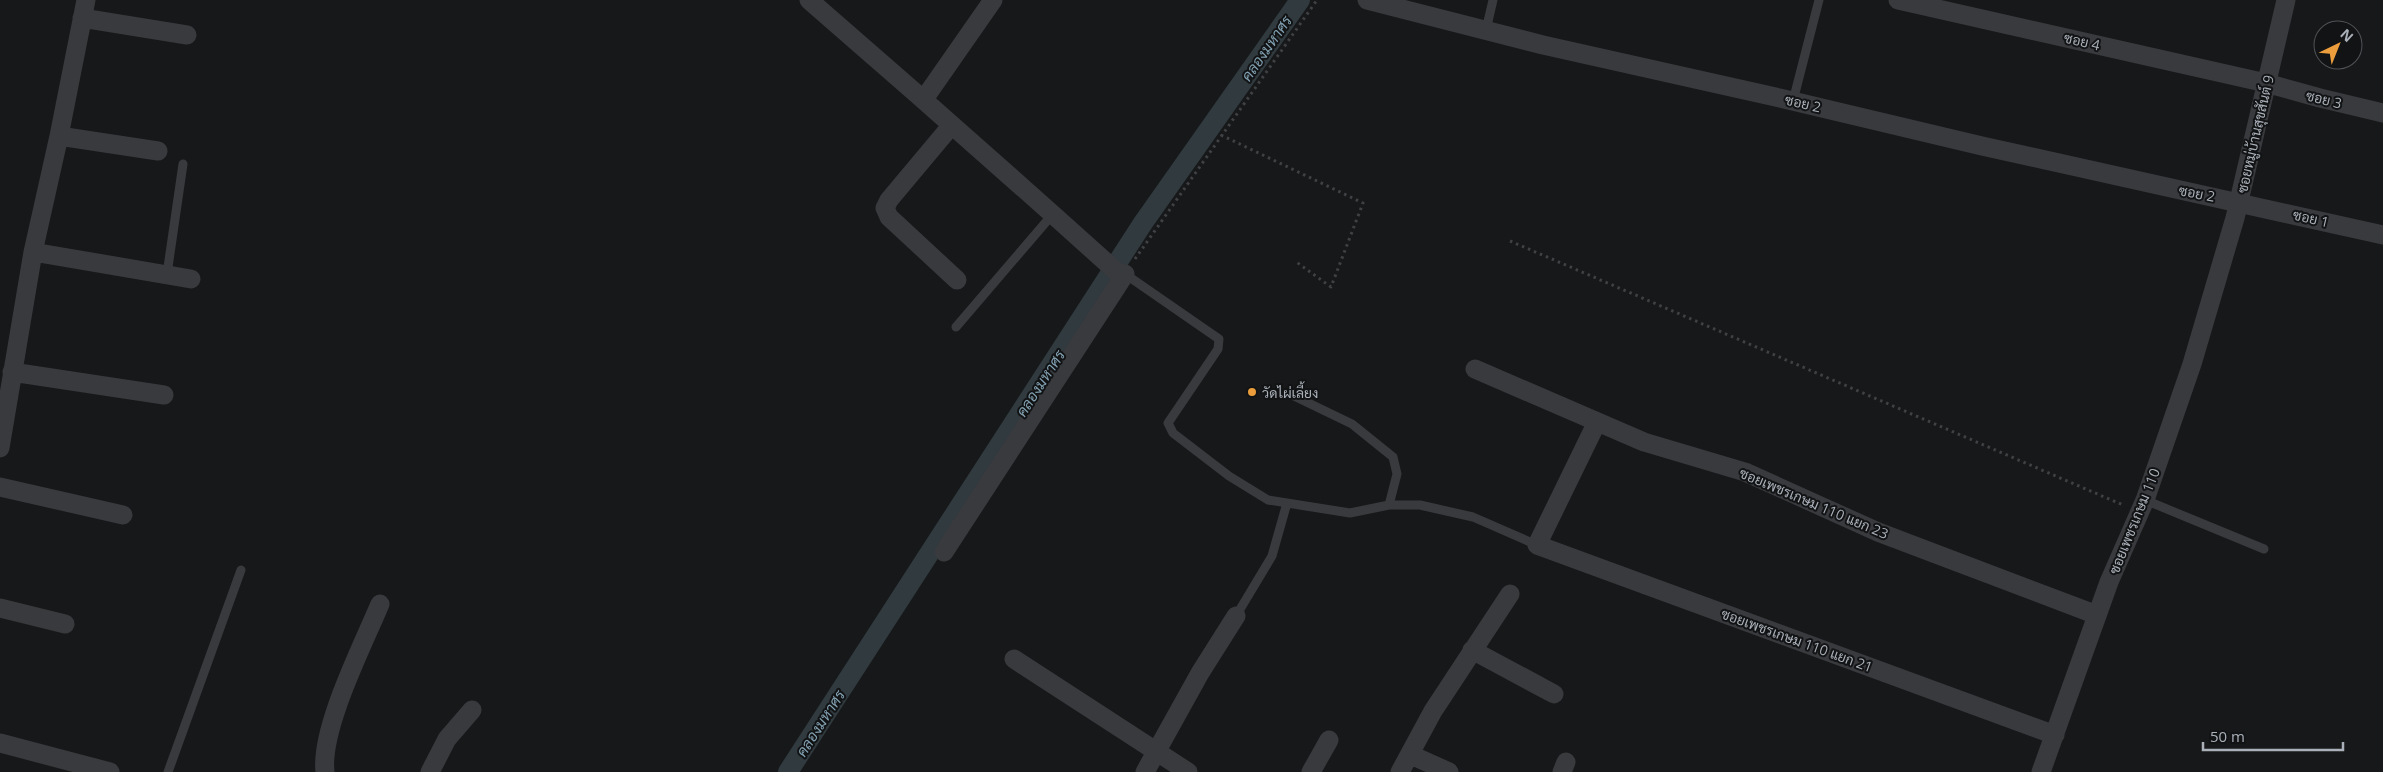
<svg xmlns="http://www.w3.org/2000/svg" width="2383" height="772" font-family="'Open Sans',Sarabun,sans-serif">
	<style>
		.lines { fill: none; stroke-linecap: round; stroke-linejoin: round }
		.canal { stroke: #303a3f; stroke-width: 20 }
		.path { stroke: #3f4145; stroke-width: 3; stroke-dasharray: 2.5 4; stroke-linecap: butt }
		.lane { stroke: #393a3e; stroke-width: 9 }
		.street { stroke: #393a3e; stroke-width: 19 }
		.poi-dot { fill: #ec9e3c; stroke: #121314; stroke-width: 2 }
		.labels { text-anchor: middle; dominant-baseline: central; stroke-width: 4; stroke-linejoin: round; paint-order: stroke }
		.street-label { font-size: 14px; fill: #aab0b9; stroke: #121314 }
		.poi-label { font-size: 14px; fill: #aab0b9; stroke: #121314; text-anchor: start }
		.water-label { font-size: 15px; font-style: italic; fill: #82a1b2; stroke: #121314 }
	</style>
	<rect width="100%" height="100%" fill="#171819"/>
	<g class="lines">
		<!-- canal -->
		<path class="canal" d="M788 772 1143 223 1300 0"/>
		<!-- path -->
		<path class="path" d="M1221 135 1363 203 1331 287 1295 261
			M1510 241 2123 505
			M1135 259 1317 0"/>
		<!-- lane -->
		<path class="lane" d="M1486 30 1493 0
			M1793 101 1819 0
			M167 274 183 164
			M1125 274 1219 339 1218 349 1168 423 1173 433 1229 476 1268 500 1350 513 1389 505H1420L1473 517 1537 545
			M956 327 1052 215
			M1294 396 1352 424 1393 457 1397 474 1389 505
			M2145 500 2264 549
			M1236 616 1272 556 1287 503
			M168 772 241 570"/>
		<!-- street -->
		<path class="street" d="M809 0C913 90 1016 181 1118 273L1125 274 944 552
			M1367 0 1543 45 1784 99 1982 146 2383 235
			M1898 0 2266 83 2320 98 2383 113
			M82 18 187 35
			M924 99 993 0
			M951 126 889 200 885 208 889 217 957 280
			M59 136 158 151
			M33 252 191 279
			M1475 369 1644 442 1745 472 1878 532 2097 615
			M12 372 164 395
			M1597 422 1537 545 2055 735
			M0 448 33 252 59 136 86 0
			M0 487 123 515
			M0 608 65 624
			M1472 650 1554 694
			M1014 659 1188 772
			M0 743 110 772
			M1411 755 1449 772
			M325 772C320 729 362 647 380 604
			M430 772 447 739 472 710
			M1145 772 1200 673 1236 616
			M1311 772 1329 740
			M1400 772 1433 711 1510 594
			M1562 772 1566 762
			M2041 772 2109 582 2145 500 2192 364 2235 218 2286 0"/>
	</g>
	<!-- markers -->
	<circle class="poi-dot" cx="1252" cy="392" r="5"/>
	<g class="labels">
		<!-- street labels -->
		<g class="street-label">
			<text transform="translate(2082 41) rotate(13)">ซอย 4</text>
			<text transform="translate(2324 99) rotate(14)">ซอย 3</text>
			<text transform="translate(1803 103) rotate(13)">ซอย 2</text>
			<text transform="translate(2255 134) rotate(-77)">ซอยหมู่บ้านสุขสันต์ 9</text>
			<text transform="translate(2197 193) rotate(11)">ซอย 2</text>
			<text transform="translate(2311 218) rotate(13)">ซอย 1</text>
			<text transform="translate(1814 503) rotate(23)">ซอยเพชรเกษม 110 แยก 23</text>
			<text transform="translate(2134 521) rotate(-68)">ซอยเพชรเกษม 110</text>
			<text transform="translate(1797 640) rotate(20)">ซอยเพชรเกษม 110 แยก 21</text>
		</g>
		<!-- poi labels -->
		<g class="poi-label">
			<text x="1262" y="392">วัดไผ่เลี้ยง</text>
		</g>
		<!-- water labels -->
		<g class="water-label">
			<text transform="translate(1266 48) rotate(-55)">คลองมหาศร</text>
			<text transform="translate(1040 383) rotate(-57)">คลองมหาศร</text>
			<text transform="translate(820 723) rotate(-57)">คลองมหาศร</text>
		</g>
	</g>
	<!-- north arrow -->
	<g transform="translate(2338 45) rotate(43)"><circle r="24" fill="#121314" stroke="#4f5256"/>
	<path d="M0-4L9 19L0 12L-9 19Z" fill="#ec9e3c"/>
	<text y="-8" font-size="14" font-weight="bold" text-anchor="middle" fill="#aab0b9">N</text>
	</g>
	<!-- scale -->
	<path d="M2203 742v8h140v-8" fill="none" stroke="#aab0b9" stroke-width="2.5"/>
	<text x="2210" y="742" font-size="15" fill="#aab0b9" stroke="#121314" stroke-width="4" paint-order="stroke">50 m</text>
</svg>
